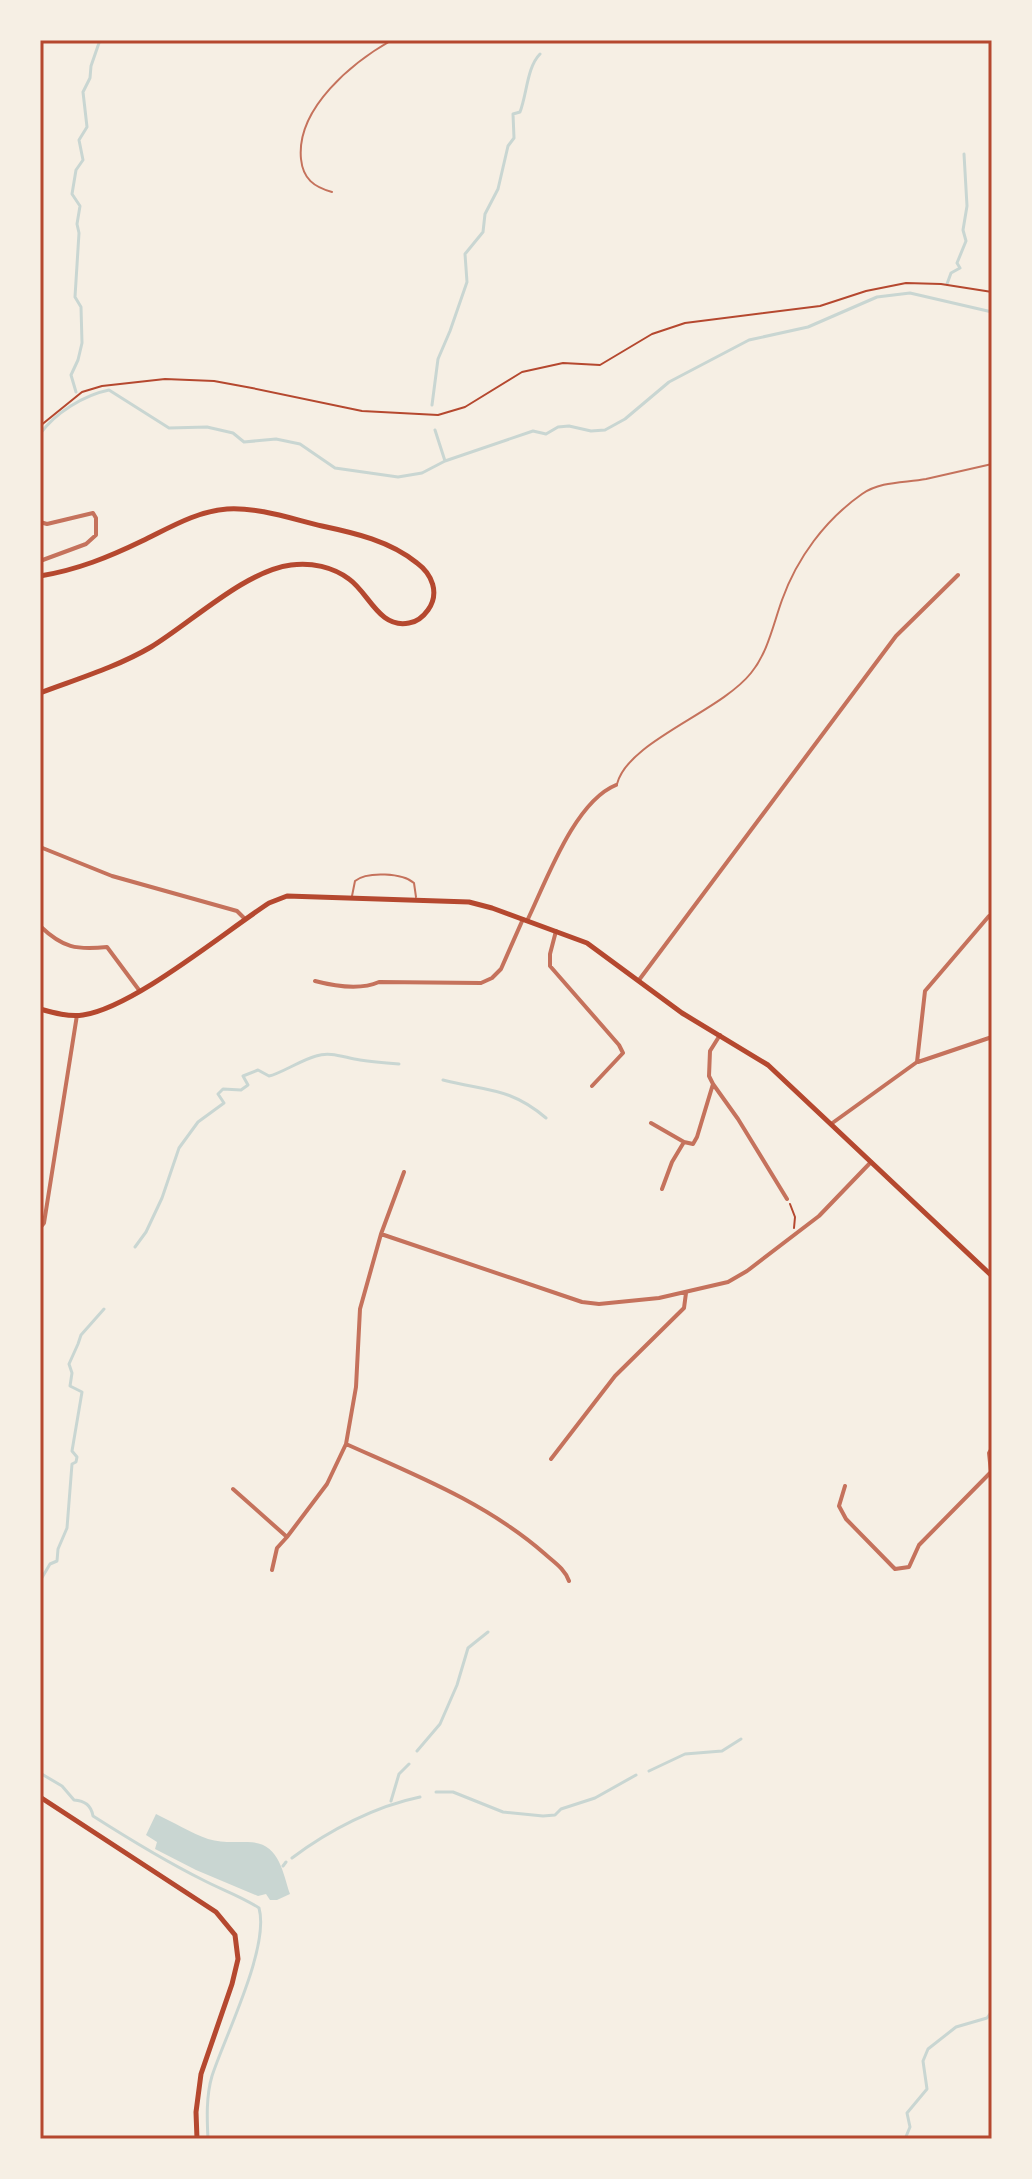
<svg xmlns="http://www.w3.org/2000/svg" width="1032" height="2179" font-family="Ubuntu,sans-serif">
	<style>
		.water { fill: #c9d6d2 }
		.lines { fill: none; stroke-linecap: round; stroke-linejoin: round }
		.stream { stroke: #c9d6d2; stroke-width: 3 }
		.path { stroke: #b5482f; stroke-width: 2 }
		.service { stroke: #c5725c; stroke-width: 2 }
		.minor { stroke: #c5725c; stroke-width: 4 }
		.secondary { stroke: #b5482f; stroke-width: 5 }
		.neatline { fill: none; stroke: #b5482f; stroke-width: 3 }
	</style>
	<rect width="100%" height="100%" fill="#f6efe4"/>
	<!-- water -->
	<path class="water" d="M156 1814C173 1822 191 1833 208 1839 221 1843 233 1842 246 1842 279 1841 282 1870 290 1894L277 1900H270L266 1894 258 1896 196 1870 155 1849 157 1842 146 1835Z"/>
	<g class="lines">
		<!-- stream -->
		<path class="stream" d="M947 284 951 273 960 268 957 263 966 241 963 230 967 206 964 154
			M76 392 71 375 78 360 82 343 81 307 75 297 79 233 77 224 80 206 72 194 76 170 83 160 79 140 87 127 83 92 90 78 91 66 100 40
			M432 405 438 359 450 331 467 282 465 254 483 232 485 214 498 189 508 146 514 138 513 114 520 112C527 94 527 67 540 54
			M435 430 445 461
			M40 434C55 413 84 395 109 390L169 428 207 427 233 433 244 442 276 439 300 444 335 468 398 477 422 473 445 461 533 431 546 434 558 427 569 426 591 431 605 430 625 419 669 382 749 340 808 327 877 297 910 293 992 312
			M443 1080C485 1091 510 1087 546 1118
			M135 1247 146 1232 162 1198 179 1148 198 1122 224 1103 218 1094 223 1089 241 1090 248 1085 243 1076 258 1070 269 1076C280 1074 301 1060 316 1056 331 1051 345 1058 360 1060 373 1062 386 1063 399 1064
			M40 1581 50 1564 57 1561 58 1549 67 1528 72 1464 76 1462 77 1457 72 1451 82 1392 70 1386 72 1373 69 1364 78 1344 81 1335 104 1309
			M417 1751 440 1724 457 1685 468 1648 488 1632
			M649 1771 685 1754 722 1751 741 1739
			M40 1773 62 1786 74 1800C85 1801 91 1805 93 1816 129 1839 165 1861 203 1880 222 1890 241 1896 259 1908 270 1947 225 2036 212 2076 206 2096 207 2119 208 2139
			M436 1792H453L503 1812 543 1816 555 1815 561 1809 595 1798 636 1775
			M391 1801 399 1774 409 1764
			M292 1858C329 1830 376 1806 420 1797
			M283 1866 286 1862
			M905 2139 910 2127 907 2113 927 2089 923 2061 928 2049 956 2027 987 2018 992 2011"/>
		<!-- path -->
		<path class="path" d="M40 426 82 392 102 386 165 379 214 381 252 388 362 411 438 415 465 407 522 372 563 363 600 365 652 334 685 323 820 306 866 291 906 283 941 284 992 292
			M790 1204 795 1217 794 1228"/>
		<!-- service -->
		<path class="service" d="M332 192C314 187 303 179 301 159 296 108 353 62 392 40
			M617 784C628 741 720 712 751 673 768 652 773 625 782 600 797 558 825 520 862 494 881 481 904 483 926 479 948 474 970 469 992 464
			M352 896 355 881C367 871 403 873 414 883L416 897"/>
		<!-- minor -->
		<path class="minor" d="M40 456V468
			M40 522 47 524 93 513 96 518V535L86 544 40 561
			M40 847 112 876 237 911 245 919
			M527 921C546 882 574 802 616 785
			M40 926C63 948 76 950 107 947L139 990
			M556 931 550 954V966L619 1045 623 1053 592 1086
			M639 980 896 636 958 575
			M315 981C334 986 361 990 379 982L481 983 492 978 501 969 523 919
			M720 1035 710 1051 709 1076 713 1084 738 1119 787 1199
			M918 1062 992 1037
			M651 1123 684 1142
			M831 1124 917 1062 925 991 989 916
			M662 1189 672 1162 684 1142 693 1144 697 1137 713 1084
			M40 1228 44 1223 77 1015
			M381 1234 404 1172
			M551 1459 615 1376 684 1308 686 1293
			M845 1486 839 1506 846 1519 895 1569 909 1567 919 1545 991 1472 989 1453 992 1448
			M233 1489 287 1537 327 1484 346 1444
			M272 1570 277 1548 287 1537
			M569 1581C565 1569 554 1562 545 1554 487 1503 415 1475 346 1444L356 1387 360 1309 381 1234 582 1302 599 1304 659 1298 728 1282 747 1271 819 1216 871 1162"/>
		<!-- secondary -->
		<path class="secondary" d="M40 576C77 570 109 557 142 541 169 528 197 511 227 509 258 507 292 519 322 526 355 533 390 541 417 563 432 574 440 593 428 610 423 617 417 622 409 623 379 629 369 593 349 579 333 567 311 562 291 565 245 571 192 622 151 647 117 667 77 679 40 693
			M40 1009C54 1013 69 1017 83 1015 134 1007 223 933 269 903L287 896 469 902 492 908 587 943 682 1013 768 1065 992 1276
			M40 1797 216 1912 235 1935 238 1959 232 1984 201 2074 196 2112 197 2139"/>
	</g>
	<!-- border -->
	<rect width="1032" height="2179" fill="none" stroke="#f6efe4" stroke-width="84"/>
	<rect x="42" y="42" width="948" height="2095" class="neatline"/>
</svg>
